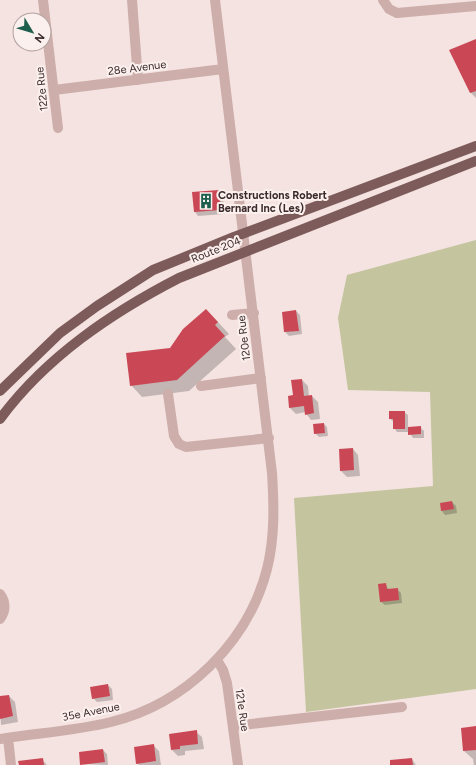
<svg xmlns="http://www.w3.org/2000/svg" width="476" height="765" font-family="Figtree,sans-serif">
	<style>
		.green { fill: #c4c49f }
		.shadow { fill: #0003 }
		.building { fill: #ca4856 }
		.lines { fill: none; stroke-linecap: round; stroke-linejoin: round }
		.minor { stroke: #cdaeab; stroke-width: 10 }
		.major { stroke: #7d5b5b; stroke-width: 10 }
		.labels { text-anchor: middle; dominant-baseline: central; stroke-width: 4; stroke-linejoin: round; paint-order: stroke }
		.street-label { font-size: 11px; fill: #3b2a2b; stroke: #fbf0ed }
		.poi-label { font-size: 11px; font-weight: bold; fill: #3b2a2b; stroke: #fbf0ed; text-anchor: start }
	</style>
	<rect width="100%" height="100%" fill="#f4e3e0"/>
	<!-- green -->
	<path class="green" d="M476 240V689L306 712 294 498 433 486 430 392 348 390 338 318 347 275Z"/>
	<!-- shadow -->
	<path class="shadow" d="M476 40V98L471 93 450 51Z
		M219 191 223 195 224 214 198 216 195 212 193 193Z
		M296 311 300 315 302 334 289 336 285 332 283 313Z
		M217 321 229 334 225 337 236 349 189 391 142 397 131 385 170 349Z
		M302 380 308 386 309 397 312 396 318 402 320 419 311 420 305 412 296 414 290 408Z
		M404 412 408 415V428L420 427 424 431V438H413L409 432H397L394 428V422L390 419Z
		M324 424 327 427 328 436 319 437 315 433Z
		M353 449 358 455 360 476 347 477 341 471Z
		M452 502 456 506 457 513 445 515 442 511Z
		M385 584 389 590 397 589 401 593 402 603 385 605 381 602Z
		M108 685 112 689 113 700 97 702 93 698Z
		M9 696 15 702 18 722 1 725 0 703Z
		M476 727V765H474L473 759 464 751 462 729Z
		M196 732 202 737 204 749 185 751V755L178 756 172 750Z
		M153 745 159 751 161 765H139L137 763Z
		M103 750 107 754 108 765 81 764Z
		M42 759 47 765H31Z
		M412 759 416 765H397Z"/>
	<!-- building -->
	<path class="building" d="M476 39V91L470 93 449 50Z
		M219 190 221 210 194 212 192 192Z
		M206 309 218 322 215 325 225 336 177 380 130 386 126 353 170 348 183 329Z
		M296 310 299 331 284 332 282 312Z
		M302 379 304 396 312 395 314 413 305 415 304 406 289 408 288 396 293 395 291 380Z
		M389 411H405V429H393V419H389Z
		M324 423 325 433 314 434 313 424Z
		M421 426V434L408 435V427Z
		M353 448 354 470 340 471 339 449Z
		M452 501 454 509 441 511 440 503Z
		M386 583 387 589 398 588 399 600 380 602 378 584Z
		M108 684 110 696 92 699 90 687Z
		M9 695 13 716 0 719V696Z
		M476 726V750L463 751 461 728Z
		M197 730 198 744 180 746V749L171 750 169 734Z
		M154 744 156 761 136 764 134 747Z
		M103 749 105 762 80 765 79 752Z
		M43 758 44 765H19L18 761Z
		M412 758 413 765H390V760Z"/>
	<g class="lines">
		<!-- minor -->
		<path class="minor" d="M43 0 58 128
			M132 0 138 80
			M383 0 389 9 397 13 476 6
			M54 90 223 69
			M232 315 254 313
			M201 386 261 378
			M168 394 174 436 179 444 186 447 269 438
			M0 594C6 602 6 611 0 619
			M217 660 223 670 227 683 238 765
			M233 726 402 707
			M8 738 11 765
			M0 739C37 733 75 731 111 722 185 704 248 643 267 569 275 537 274 505 272 473L215 0"/>
		<!-- major -->
		<path class="major" d="M0 391 60 333 97 306 153 270 234 237 476 146
			M0 419C46 357 111 313 179 278L476 161"/>
	</g>
	<!-- icons -->
	<defs>
		<g id="building-bare" transform="scale(1.2)"><path d="M-4-6H4V6H1V3H-1V6H-4ZM-2.5-4.3h1.7v1.8h-1.7ZM.8-4.3h1.7v1.8H.8ZM-2.5-1h1.7V.8h-1.7ZM.8-1h1.7V.8H.8Z" fill="#1e5e4c" stroke="#fbf0ed" stroke-width="2.5" paint-order="stroke"/></g>
	</defs>
	<g fill-rule="evenodd">
		<use href="#building-bare" x="206" y="201"/>
	</g>
	<g class="labels">
		<!-- street labels -->
		<g class="street-label">
			<text transform="translate(137 68) rotate(-7)">28e Avenue</text>
			<text transform="translate(42 89) rotate(-96)">122e Rue</text>
			<text transform="translate(216 250) rotate(-22)">Route 204</text>
			<text transform="translate(244 338) rotate(-97)">120e Rue</text>
			<text transform="translate(242 710) rotate(82)">121e Rue</text>
			<text transform="translate(91 712) rotate(-11)">35e Avenue</text>
		</g>
		<!-- poi labels -->
		<g class="poi-label">
			<text x="218" y="195">Constructions Robert<tspan x="218" dy="13">Bernard Inc (Les)</tspan></text>
		</g>
	</g>
	<!-- north arrow -->
	<g transform="translate(32 32) rotate(128)"><circle r="19" fill="#fbf0ed" stroke="#aea19f"/>
	<path d="M0-3L7 15L0 10L-7 15Z" fill="#1e5e4c"/>
	<text y="-6" font-size="11" font-weight="bold" text-anchor="middle" fill="#3b2a2b">N</text>
	</g>
</svg>
